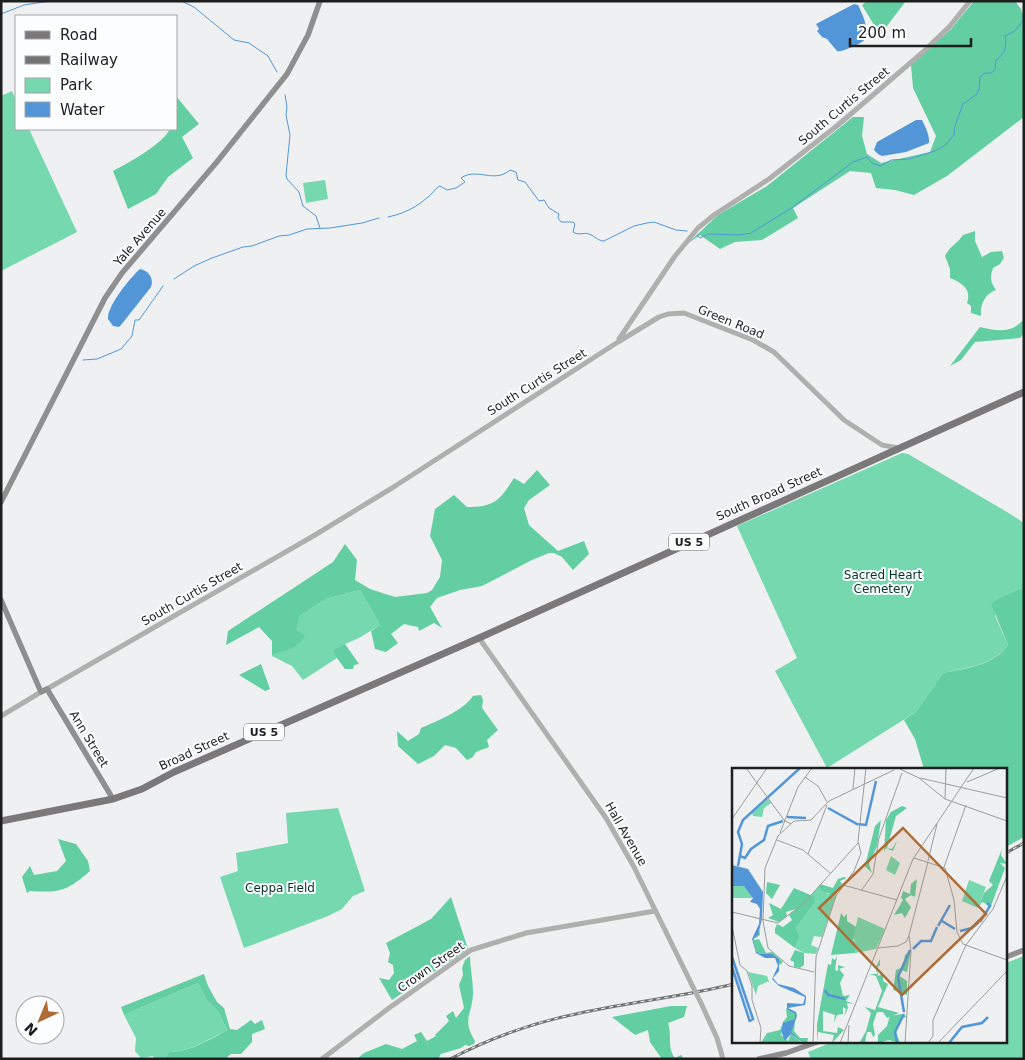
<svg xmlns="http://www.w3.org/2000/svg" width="1025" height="1060" font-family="'DejaVu Sans',sans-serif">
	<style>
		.green { fill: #75d8ae }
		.forest { fill: #62cea2 }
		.water { fill: #5396d7 }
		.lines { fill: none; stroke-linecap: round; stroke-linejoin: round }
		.stream { stroke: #5396d7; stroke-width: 1 }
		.tertiary { stroke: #afafae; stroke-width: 5 }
		.secondary { stroke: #908f8f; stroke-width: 5.5 }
		.primary { stroke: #7a7878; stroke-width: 7 }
		.rail-casing { stroke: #737373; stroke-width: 3 }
		.rail { stroke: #fcfdff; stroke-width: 1; stroke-dasharray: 4; stroke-linecap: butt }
		.tertiary-bridge { stroke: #afafae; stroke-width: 5 }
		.labels { text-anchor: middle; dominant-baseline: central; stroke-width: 4; stroke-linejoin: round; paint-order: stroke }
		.shield { fill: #fcfdff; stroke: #616162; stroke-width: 1 }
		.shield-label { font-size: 11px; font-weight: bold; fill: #1e1e1e }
		.street-label { font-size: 12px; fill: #1e1e1e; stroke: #fcfdff }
		.park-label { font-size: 12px; fill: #023423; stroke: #fcfdff }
		.inset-river { fill: none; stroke: #5396d7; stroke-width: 2.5 }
		.inset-road { fill: none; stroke: #9b9c9d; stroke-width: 1 }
		.view { fill: #ad6c36; fill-opacity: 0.15; stroke: #ad6c36; stroke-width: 2.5 }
		.inset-edge { fill: none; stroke: #1e1e1e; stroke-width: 2.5 }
	</style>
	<rect width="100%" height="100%" fill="#eff0f1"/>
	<!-- green -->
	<path class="green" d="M12 91 16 100V129H29L77 232 1 271V96Z
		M325 180 328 199 306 203 303 183Z
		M902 453 908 454 1007 512 1024 523V587L1001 597 995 616 1008 645C992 666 968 667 943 673L916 712 827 768 775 671 797 658 737 526Z
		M360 590 380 625 359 638 334 649V654L337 658 303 680 292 666 272 656 277 651 289 650 300 616 326 599Z
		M338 808 365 891 353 896 342 909 328 916 244 948 220 877 238 871 236 853 288 843 286 813Z
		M1024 956V1059H811L808 1052 835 1041H1006V963Z
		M198 983 208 1002 218 1011 227 1030C209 1039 190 1052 169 1052L165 1059H155L153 1056 141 1058 135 1051 136 1038 124 1015Z"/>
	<!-- forest -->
	<path class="forest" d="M867 1H906L880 35 862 5Z
		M974 1H1015L1021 9 1024 17V117L947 176 914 195 895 190 876 188 871 173 850 171 793 208 798 218 762 240 735 242 720 249 700 235 686 245 718 215 767 186 853 117H864L862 136 867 154 881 163 930 152 936 136 913 88 911 65 951 29Z
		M176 96 199 124 182 137 193 158 168 177 156 194 128 209 113 171C128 163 163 144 170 129H176Z
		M975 231V241L982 257 991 252 1002 251 1004 258 1000 264 993 268C990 277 990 282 996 290 985 294 980 304 981 316L971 313V306L967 303C972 289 962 283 950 278V269L945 256C950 246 957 244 963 235Z
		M1024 319V333L1020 338 975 342 961 360 950 366 980 327C997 331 1011 334 1024 319Z
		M537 470 550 485 529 500 524 508 529 525 558 551 584 541 589 554 573 570 562 557 554 553H549L532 560 482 586 460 590 437 598 430 607 442 628 434 623 419 631 418 627 404 624 391 634 398 643 386 652 375 649 371 631 380 625 360 590 326 599 300 616 296 630 305 636C301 641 295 648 288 650 281 652 277 651 272 656V641L259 627 226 645 228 631 333 562 345 544 357 560 355 580 370 589 395 597 427 593 432 590 440 577 442 560 430 536 435 509 454 495 467 507C495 507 500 500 514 478L524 484Z
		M1024 587V837L1006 847V769H924L915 739 904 720 916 712 943 673C967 668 993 666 1008 645L991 604 1001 597Z
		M345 644 359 664 354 665 353 669H345L334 654V649Z
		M261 664 270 689 265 691 239 675Z
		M481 695 483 700 482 708 498 730 487 740 489 747 476 752 473 757 467 760 456 748 445 745 434 756 418 764 398 746 397 731 408 741 419 734 421 728C437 721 463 711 473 696Z
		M58 839 76 844 88 861 90 871C67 891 60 893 30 891L27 893 22 877 30 866 34 875 57 871 66 861Z
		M451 897 468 949 392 1000 379 978 389 980 394 973 393 965 388 962 390 953 386 943 431 919Z
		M470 956C470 968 473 980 473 992 473 1015 461 1018 475 1041L474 1044 469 1046 465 1045 461 1048 441 1054 438 1059H357L364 1053 386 1044 402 1049 417 1041 414 1035 421 1032 427 1041 436 1036 435 1035 449 1021 446 1016 453 1011 456 1018 464 1008 459 985 463 975 462 968 465 960Z
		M204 974 208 986 217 1002 224 1008 230 1029 237 1030 251 1020 255 1024 262 1020 265 1029 252 1034V1042L241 1054H231L225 1059H165L169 1052C190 1052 209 1040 227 1030L218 1011 208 1002 198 983 124 1015 121 1007Z
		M671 1006H687L684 1017 668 1023C672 1034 667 1048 675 1058L681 1055 684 1059H662L650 1042 648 1030 635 1035 612 1017Z"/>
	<!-- water -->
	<path class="water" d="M854 4 858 5C862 13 870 30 865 39 862 43 856 45 852 47 846 49 842 52 837 51L827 39 822 37 817 31 819 29 816 24Z
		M916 120H922C925 126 930 136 929 143L906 152 882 156 878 154 874 150 877 142Z
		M140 269C149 271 154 278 151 287L121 325 119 327 113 326 108 319C107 306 130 278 140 269Z"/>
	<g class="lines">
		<!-- stream -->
		<path class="stream" d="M181 1 194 7 234 40 249 43 268 56 277 72
			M1 14 24 5 50 1
			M285 95 287 107 286 115 290 135 286 175 287 179 299 192 303 206 316 216 320 228
			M388 217C408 213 424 203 438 187L440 186 447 190 456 188 465 182 461 178C477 167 494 184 510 170L516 172 518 180 525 182 539 201 544 200 549 208 559 214 558 218 561 222H573L575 224 573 232C579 236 583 232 589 234 595 236 598 241 604 241L634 226 647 223 654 222 676 230 687 231
			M697 235 700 238 709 234 739 235 751 233 793 207 853 162 867 157 872 163 881 166 891 160 909 159 935 151 944 146 954 135 955 126 963 104 977 94 979 89 980 77 985 73H991L995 70 996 60C1005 54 1007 47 1005 36L1015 31 1024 19
			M174 279 194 266 212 258 243 247 252 246 279 236 289 235 307 229 330 228 362 223 379 218
			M83 360 97 359 121 349 132 336 135 320H139L163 286"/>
		<!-- tertiary -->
		<path class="tertiary" d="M619 339 675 256 698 228 714 215 769 179 838 125 923 52 950 26 970 1
			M479 638 606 818 634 867 692 985
			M47 689 315 535 392 488 618 342 659 317 668 314 684 313 753 340 774 352 844 420 882 445 898 448
			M1 716 41 692
			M701 1003 717 1038 723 1059
			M322 1059 389 1008 471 950 526 933 655 911"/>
		<!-- secondary -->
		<path class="secondary" d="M1 502 105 298 122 273 216 163 287 74 308 35 320 1
			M1 600 41 692 47 689 113 799
			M1006 957 1024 950
			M759 1059 786 1053 820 1041"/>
		<!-- primary -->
		<path class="primary" d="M1 821 113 799 142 789 174 772 479 638 1024 392"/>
		<!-- rail casing -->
		<g class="rail-casing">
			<path id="rail" d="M1006 853 1024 843
				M450 1059C490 1038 532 1023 576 1014 628 1002 682 997 734 984"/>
		</g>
		<!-- rail -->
		<use href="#rail" class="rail"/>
		<!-- tertiary-bridge -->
		<path class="tertiary-bridge" d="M692 985 701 1003"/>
	</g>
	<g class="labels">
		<!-- shield labels -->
		<g class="shield">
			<rect x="669" y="533.5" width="40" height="17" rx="4"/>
			<rect x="244" y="723.5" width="40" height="17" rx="4"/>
		</g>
		<g class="shield-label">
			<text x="689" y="542">US 5</text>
			<text x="264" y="732">US 5</text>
		</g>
		<!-- street labels -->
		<g class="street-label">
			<text transform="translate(844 106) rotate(-40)">South Curtis Street</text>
			<text transform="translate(140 237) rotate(-49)">Yale Avenue</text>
			<text transform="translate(731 322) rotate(22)">Green Road</text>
			<text transform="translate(537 382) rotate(-32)">South Curtis Street</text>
			<text transform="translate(769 494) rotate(-24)">South Broad Street</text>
			<text transform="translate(192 594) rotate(-30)">South Curtis Street</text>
			<text transform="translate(89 739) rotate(59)">Ann Street</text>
			<text transform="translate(194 751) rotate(-25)">Broad Street</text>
			<text transform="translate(626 834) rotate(60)">Hall Avenue</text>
			<text transform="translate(431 967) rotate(-35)">Crown Street</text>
		</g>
		<!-- park labels -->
		<g class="park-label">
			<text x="883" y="575">Sacred Heart<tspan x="883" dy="14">Cemetery</tspan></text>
			<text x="280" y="888">Ceppa Field</text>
		</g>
	</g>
	<!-- overview -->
	<g transform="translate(732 768)">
		<rect width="275" height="275" fill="#eff0f1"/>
		<path d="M36 31 39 35 32 40 30 49 21 48 20 45ZM159 88 168 95 163 107 154 102ZM237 112 254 119 246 140 230 133ZM10 116 15 121 21 130H0V118ZM87 118 96 126 105 124 90 169 82 168 79 177 86 180 84 186 72 185 63 180 68 168 64 160 82 136 79 127ZM126 149 153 161 144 181 123 185 125 176 121 170ZM16 204 35 208 37 213 26 218 24 227Z" fill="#75d8ae"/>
		<path d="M170 38 175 40 164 48 155 80 160 81 165 73 161 83 154 80 152 84 154 52 159 44ZM149 52 145 78 137 96 140 105 133 98 143 58ZM270 81 269 87 275 96 268 95 273 100 259 138 250 134 246 140 252 125 261 117 257 113ZM112 109 115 110 108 113 110 116 101 127 90 123 87 118 88 116 101 120 106 111ZM185 111 183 129 179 127 173 131 179 139 173 150 170 145 162 147 171 132 169 130 171 123 178 126 179 116ZM35 114 48 117 40 131 34 125ZM62 120 83 129 82 136 64 160 68 168 63 180 43 165V161L45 156 51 159 60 152 57 147 64 141 54 144 55 148 47 154 36 150 41 147 37 135 49 141ZM109 145 112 149 115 146V153L124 159 121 172 125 176 123 185 99 187ZM27 159 28 167 22 171V172L27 171 34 185 40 184 51 194 48 197 43 188 32 189 24 183 21 171ZM63 182 72 185V197L68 200 62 199V194L58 192ZM179 182 175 204 169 202 166 207 175 213V227L161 222 164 202 171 199 173 187ZM105 188 103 202 106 203V197L113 199 107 201 112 207 108 215 111 228 118 227 114 233 122 236 115 235 116 240 112 249 114 241 111 239V246L105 247 102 255 103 247 91 243V263L105 265 106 259 112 262 100 275 102 267 86 264 85 275V256L96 196 99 197 100 190 103 192ZM148 191V197L145 200 146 208 151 206V213L156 216 146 239 167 245 155 250 151 244H145L141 256 143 267 141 269 139 264H135L133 275H121L128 274 134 263 139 245 133 239 143 242 150 223 144 208 137 206H145L144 199ZM54 240 63 246V252L58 253 59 257 63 253 62 263 68 270H76L75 275H71L58 264 52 268 51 258 55 253 50 257 49 267 56 273 59 266 70 275H29L35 265 48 262 51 254 55 249ZM170 246 175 249 170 250 164 264 168 275 157 272 146 275V267L155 258 158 248Z" fill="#62cea2"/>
		<path d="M0 97 16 101 31 124 30 151 26 167 21 171 24 183 28 186H40L47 191V203L41 210 46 216 62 220 74 228V231L73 237 56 240 64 244 65 248 59 264 71 275 59 266 53 273 49 263 51 255 63 251V246L55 241V235L71 236 73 229 47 218 40 211 46 198 43 190H33L24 185 20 171 27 156 28 141 25 136 18 134 21 130 12 118H0Z" fill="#5396d7"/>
		<path class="inset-river" d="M96 40 125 56 134 57 144 13M55 49 74 50M8 88 13 90 19 81 32 72 36 58 51 53M6 98 10 76 6 64 11 52 68 0M210 153 223 161M248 154 258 138 255 135M206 158 218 137M228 163 240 160 247 154M181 181 189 173H199L205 159M0 189 21 251 18 253M0 199 18 254M93 222 96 227 113 231M172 244 166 209 178 182M165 275 163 264 172 246M217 275 230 259 250 255 256 249"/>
		<path class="inset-road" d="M14 0 52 52 59 56M166 0 187 10 213 31 275 53M73 9 86 18 95 34M188 10 275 30M235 14 268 0M121 21 123 0M213 31 214 0M0 51 35 0M48 65 66 19 80 0M45 72 71 82 98 105M76 86 95 37M182 90 213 100 222 132 225 164 231 176 275 192M196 93 205 56M212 99 234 37M111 117 165 132M129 123 141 106 147 70 170 5M0 144 46 155 72 135 126 75M0 158 8 197 15 203 20 218V232L29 260 28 275M146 180 166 178 174 174 177 168M82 204 57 198 36 180 31 153 33 100 46 68 62 53 79 52 97 33 162 2M81 275 84 189 104 128 122 103 129 85 126 73 134 0M108 275 181 91 242 0M116 275 117 257M173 275 179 183 177 167 196 94M196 275 201 268V252L234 177 261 141 275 108M206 275 275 203"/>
		<path class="view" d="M171 60 254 146 170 227 87 140Z"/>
		<rect width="275" height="275" class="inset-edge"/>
	</g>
	<!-- border -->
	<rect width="1025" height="1060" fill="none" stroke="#1e1e1e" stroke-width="5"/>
	<!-- legend -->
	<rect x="15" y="15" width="162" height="115" fill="#fcfdff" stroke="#a3a4a5"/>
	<rect x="25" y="31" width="25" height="8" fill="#7a7878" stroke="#a3a4a5"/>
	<text x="60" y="40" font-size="15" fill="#1e1e1e">Road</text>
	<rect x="25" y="56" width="25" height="8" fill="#737373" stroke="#a3a4a5"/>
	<text x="60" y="65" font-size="15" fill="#1e1e1e">Railway</text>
	<rect x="25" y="78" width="25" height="15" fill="#75d8ae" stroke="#a3a4a5"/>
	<text x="60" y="90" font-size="15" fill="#1e1e1e">Park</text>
	<rect x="25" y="102" width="25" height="15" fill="#5396d7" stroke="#a3a4a5"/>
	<text x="60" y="115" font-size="15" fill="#1e1e1e">Water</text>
	<!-- north arrow -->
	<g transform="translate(40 1020) rotate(224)"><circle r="24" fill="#fcfdff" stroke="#a3a4a5"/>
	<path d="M0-4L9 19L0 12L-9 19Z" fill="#ad6c36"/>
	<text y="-8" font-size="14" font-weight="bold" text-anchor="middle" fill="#1e1e1e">N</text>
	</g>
	<!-- scale -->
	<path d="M850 38v8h121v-8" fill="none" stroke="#1e1e1e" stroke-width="2.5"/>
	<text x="858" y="38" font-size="15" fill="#1e1e1e" stroke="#fcfdff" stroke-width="4" paint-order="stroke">200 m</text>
</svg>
